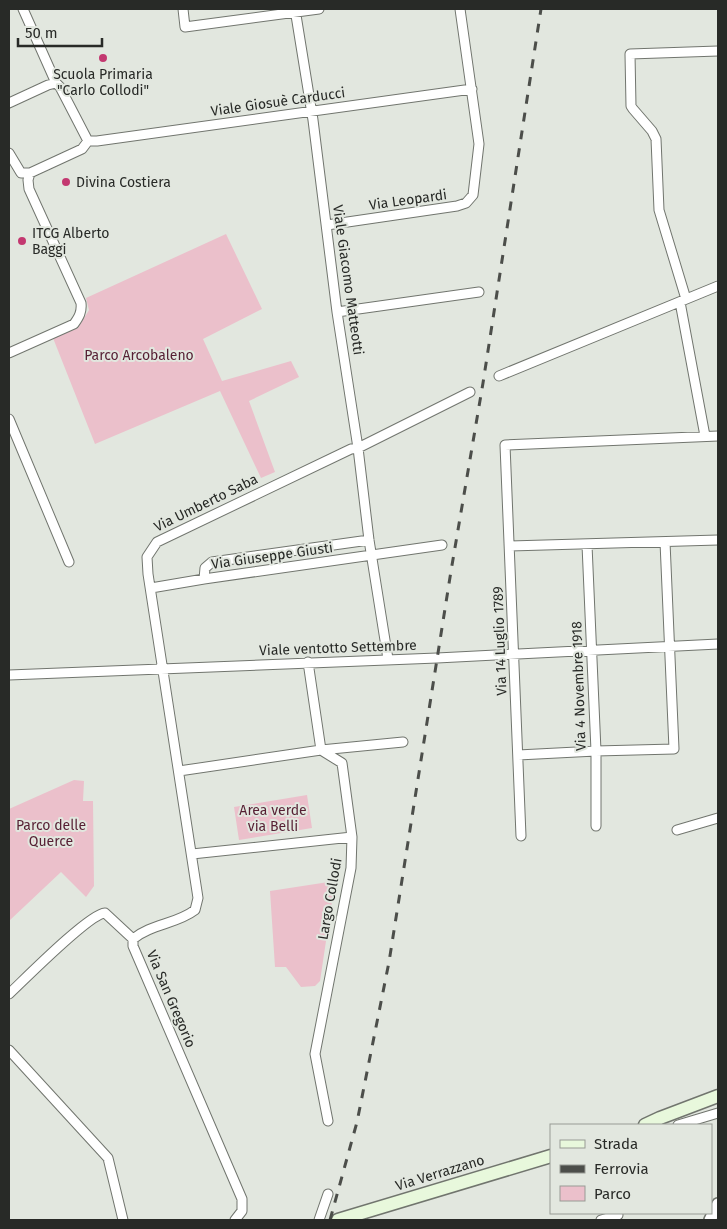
<svg xmlns="http://www.w3.org/2000/svg" width="727" height="1229" font-family="'Fira Sans',sans-serif">
	<style>
		.green { fill: #ebc0cb }
		.lines { fill: none; stroke-linecap: round; stroke-linejoin: round }
		.minor-casing { stroke: #71756e; stroke-width: 11 }
		.tertiary-casing { stroke: #71756e; stroke-width: 14 }
		.secondary-casing { stroke: #71756e; stroke-width: 15 }
		.minor { stroke: #fff; stroke-width: 9 }
		.tertiary { stroke: #fff; stroke-width: 11 }
		.secondary { stroke: #e8f8dc; stroke-width: 12 }
		.rail { stroke: #4c4e4a; stroke-width: 3; stroke-dasharray: 9 9; stroke-linecap: butt }
		.poi-dot { fill: #c33870; stroke: #e2e7df; stroke-width: 2 }
		.labels { text-anchor: middle; dominant-baseline: central; stroke-width: 4; stroke-linejoin: round; paint-order: stroke }
		.poi-label { font-size: 14px; fill: #282a27; stroke: #e2e7df; text-anchor: start }
		.street-label { font-size: 14px; fill: #282a27; stroke: #e2e7df }
		.park-label { font-size: 14px; fill: #561f33; stroke: #e2e7df }
	</style>
	<rect width="100%" height="100%" fill="#e2e7df"/>
	<!-- green -->
	<path class="green" d="M226 234 262 309 203 339 222 381 291 361 299 377 249 401 275 472 261 478 220 391 95 444 53 338 78 328 89 310 86 298Z
		M74 780 84 781 83 801H93L94 886 86 897 61 872 9 921V809Z
		M307 795 312 828 239 840 234 807Z
		M335 881 320 981 315 986 301 987 286 967H275L270 891Z"/>
	<g class="lines">
		<!-- minor casing -->
		<g class="minor-casing">
			<path id="minor" d="M23 9 56 83
				M183 9 185 27 319 9
				M295 9 313 120 337 312 358 448 369 540 388 659
				M9 103 48 85 56 83 60 87 88 141 82 149 30 173H21L9 153
				M88 141H97L472 89
				M327 225 457 206 466 203 473 195 479 144 460 9
				M686 299 659 210 656 139 652 131 633 109 631 106 630 54 718 51
				M680 302 705 436
				M337 312 479 292
				M9 353 74 324C79 317 82 312 81 303L29 189 28 180 30 173
				M499 376 718 286
				M9 419 69 562
				M587 545 596 751V826
				M510 546 718 540
				M204 579 205 568 212 562 369 540
				M151 588 204 579 442 545
				M308 662 321 750 342 763 352 837 351 868 315 1054 328 1121
				M9 675 437 658 718 644
				M518 755 596 751 674 749 665 542
				M179 771 321 750 403 742
				M677 830 718 818
				M521 836 505 445 718 436
				M192 854 352 837
				M9 994C24 980 89 914 105 913L133 939
				M9 1050 108 1158 123 1220
				M678 1125 718 1113
				M235 1220 242 1211V1199L133 946V939C151 924 177 924 195 910L198 898 148 574 147 557 157 542 351 449 358 448 470 392
				M319 1220 328 1194
				M601 1220 618 1215"/>
		</g>
		<!-- tertiary casing -->
		<g class="tertiary-casing">
			<path id="tertiary" d="M710 1220 718 1204"/>
		</g>
		<!-- secondary casing -->
		<g class="secondary-casing">
			<path id="secondary" d="M645 1125 660 1118 718 1096
				M338 1220 551 1156"/>
		</g>
		<!-- minor -->
		<use href="#minor" class="minor"/>
		<!-- tertiary -->
		<use href="#tertiary" class="tertiary"/>
		<!-- secondary -->
		<use href="#secondary" class="secondary"/>
		<!-- rail -->
		<path class="rail" d="M330 1220 357 1122 389 962 451 571 483 383 541 9"/>
	</g>
	<!-- markers -->
	<g class="poi-dot">
		<circle cx="103" cy="58" r="5"/>
		<circle cx="66" cy="182" r="5"/>
		<circle cx="22" cy="241" r="5"/>
	</g>
	<g class="labels">
		<!-- poi labels -->
		<g class="poi-label">
			<text x="103" y="74" text-anchor="middle">Scuola Primaria<tspan x="103" dy="16">"Carlo Collodi"</tspan></text>
			<text x="76" y="182">Divina Costiera</text>
			<text x="32" y="233">ITCG Alberto<tspan x="32" dy="16">Baggi</tspan></text>
		</g>
		<!-- street labels -->
		<g class="street-label">
			<text transform="translate(278 102) rotate(-8)">Viale Giosuè Carducci</text>
			<text transform="translate(408 200) rotate(-8)">Via Leopardi</text>
			<text transform="translate(348 280) rotate(82)">Viale Giacomo Matteotti</text>
			<text transform="translate(206 503) rotate(-26)">Via Umberto Saba</text>
			<text transform="translate(272 556) rotate(-8)">Via Giuseppe Giusti</text>
			<text transform="translate(500 641) rotate(-92)">Via 14 Luglio 1789</text>
			<text transform="translate(338 648) rotate(-2)">Viale ventotto Settembre</text>
			<text transform="translate(579 686) rotate(-92)">Via 4 Novembre 1918</text>
			<text transform="translate(330 899) rotate(-80)">Largo Collodi</text>
			<text transform="translate(171 999) rotate(67)">Via San Gregorio</text>
			<text transform="translate(440 1173) rotate(-17)">Via Verrazzano</text>
		</g>
		<!-- park labels -->
		<g class="park-label">
			<text x="139" y="355">Parco Arcobaleno</text>
			<text x="273" y="810">Area verde<tspan x="273" dy="16">via Belli</tspan></text>
			<text x="51" y="825">Parco delle<tspan x="51" dy="16">Querce</tspan></text>
		</g>
	</g>
	<!-- border -->
	<rect width="727" height="1229" fill="none" stroke="#282a27" stroke-width="20"/>
	<!-- legend -->
	<rect x="550" y="1124" width="162" height="90" fill="#e2e7df" stroke="#989b95"/>
	<rect x="560" y="1140" width="25" height="8" fill="#e8f8dc" stroke="#989b95"/>
	<text x="594" y="1149" font-size="15" fill="#282a27">Strada</text>
	<rect x="560" y="1165" width="25" height="8" fill="#4c4e4a" stroke="#989b95"/>
	<text x="594" y="1174" font-size="15" fill="#282a27">Ferrovia</text>
	<rect x="560" y="1186" width="25" height="15" fill="#ebc0cb" stroke="#989b95"/>
	<text x="594" y="1199" font-size="15" fill="#282a27">Parco</text>
	<!-- scale -->
	<path d="M18 38v8h84v-8" fill="none" stroke="#282a27" stroke-width="2.5"/>
	<text x="25" y="38" font-size="15" fill="#282a27" stroke="#e2e7df" stroke-width="4" paint-order="stroke">50 m</text>
</svg>
